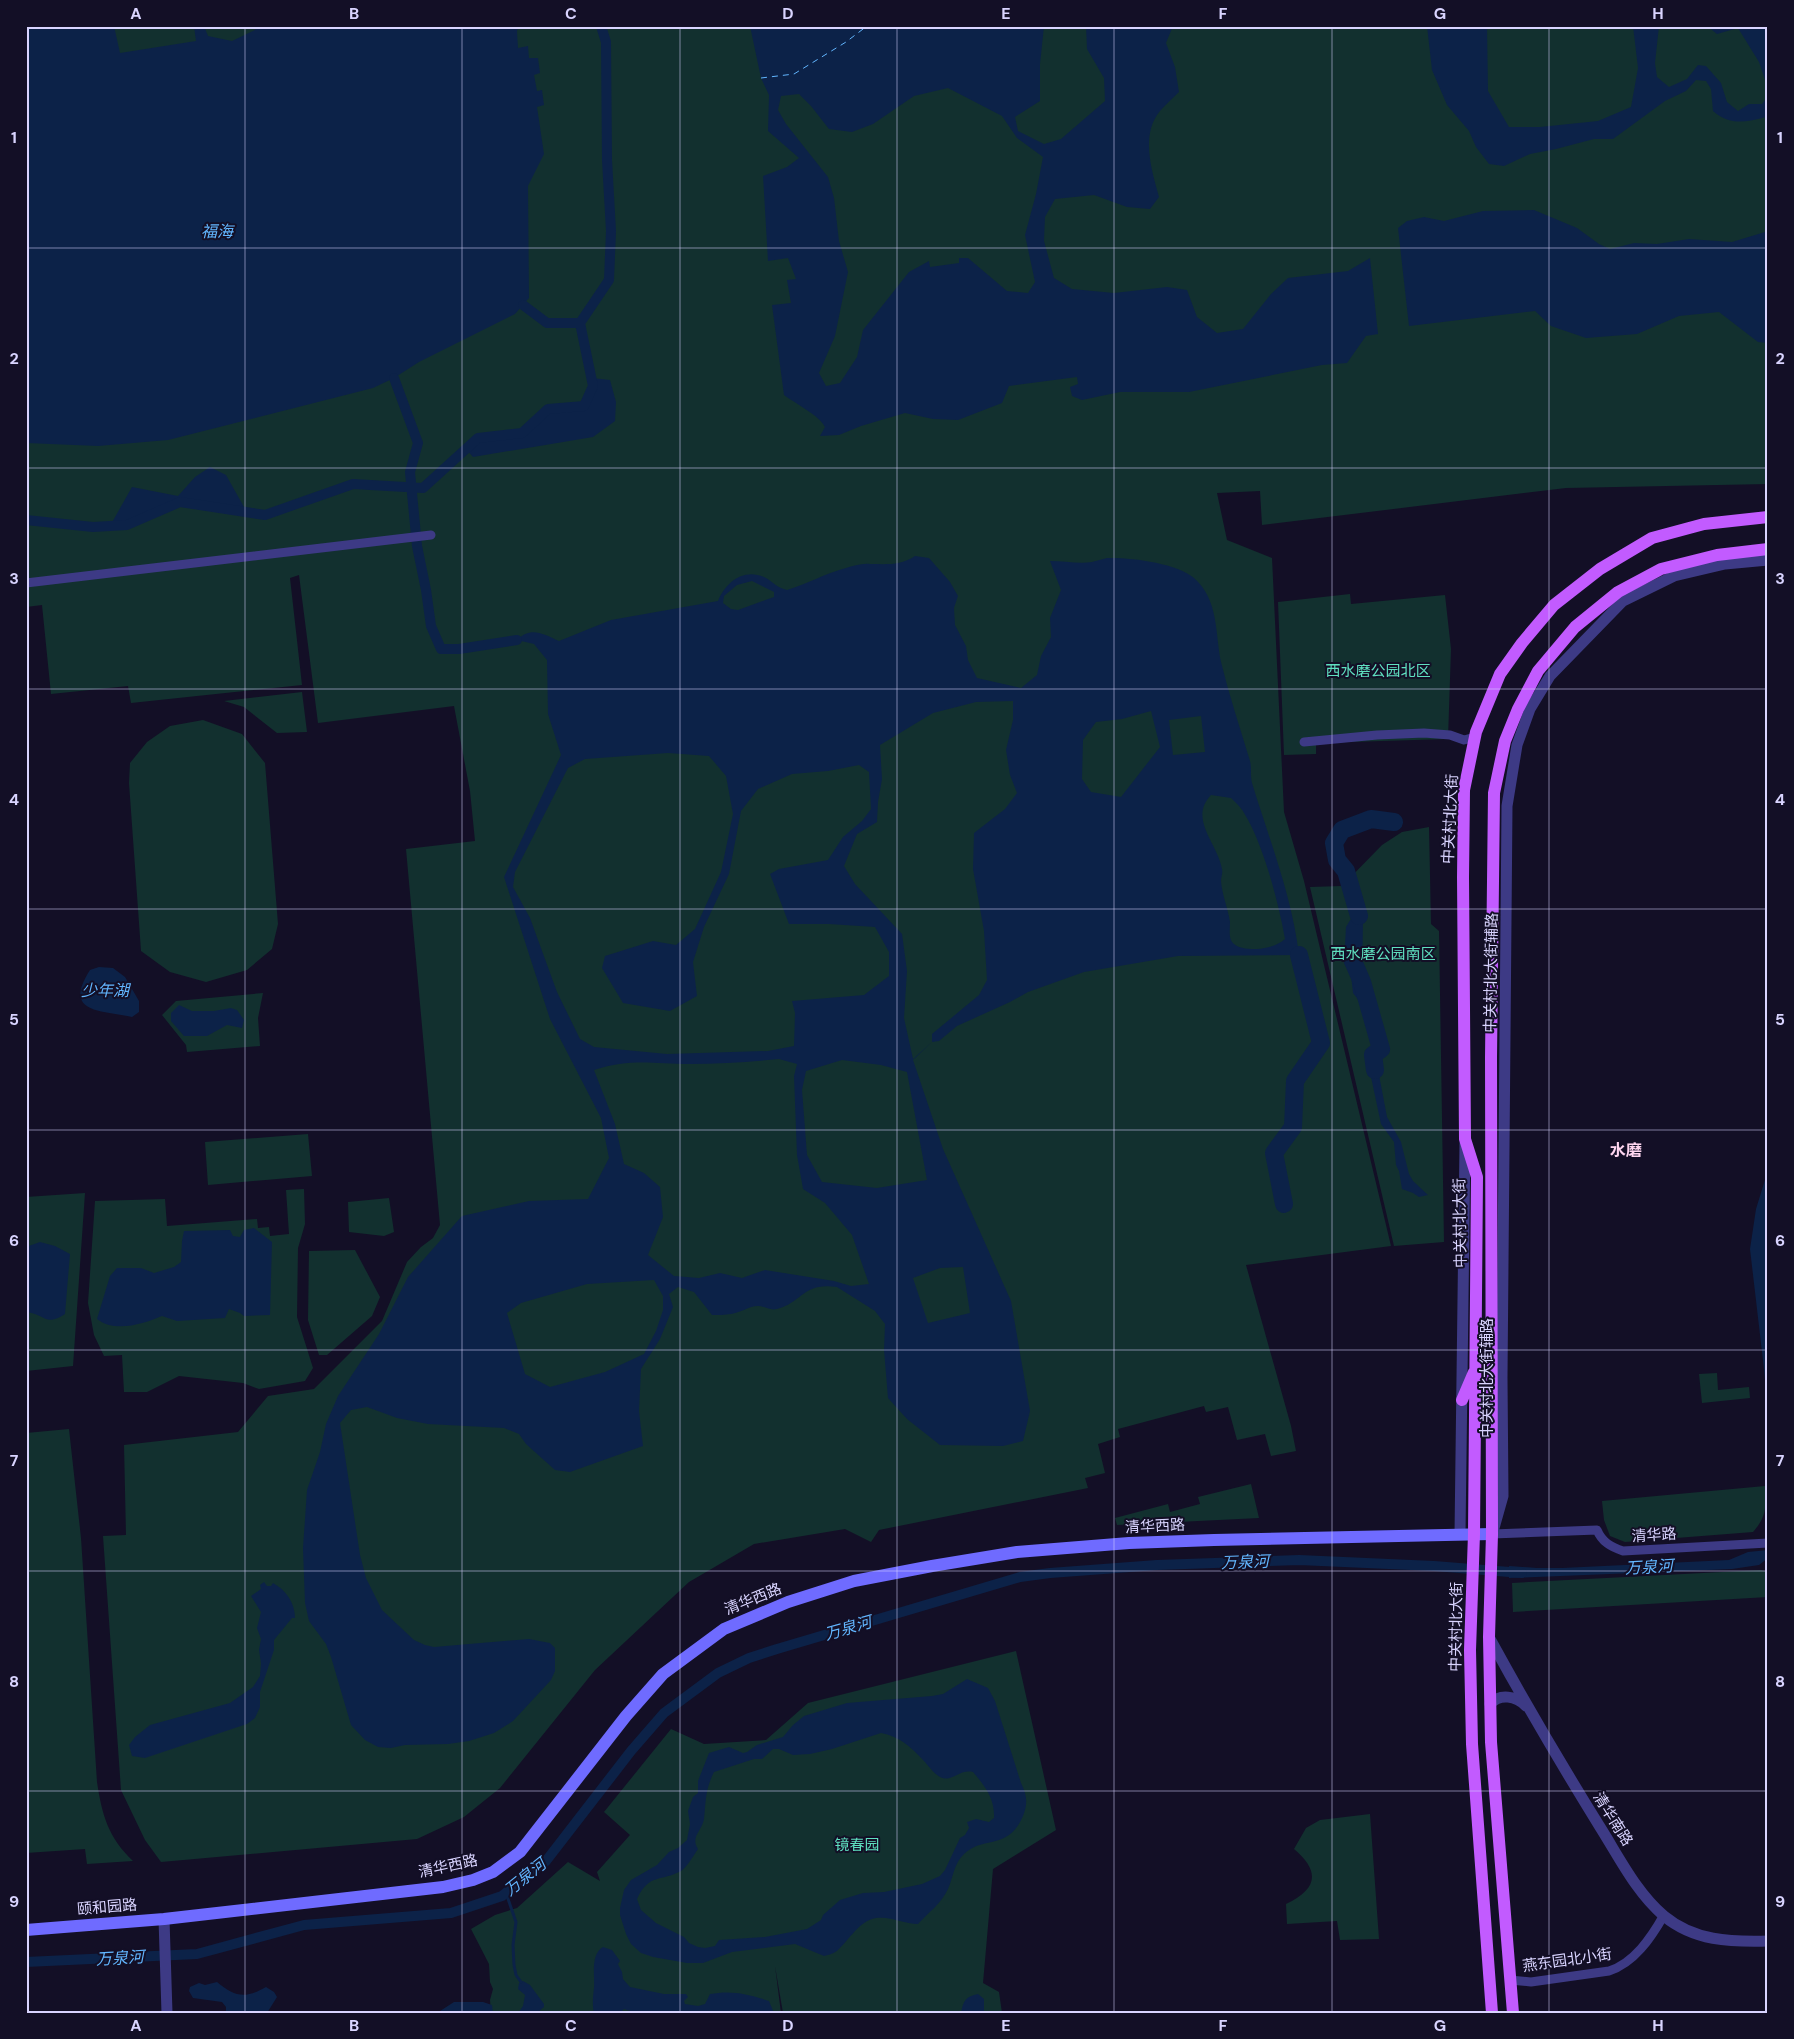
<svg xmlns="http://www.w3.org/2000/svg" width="1794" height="2039" font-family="'DM Sans','Noto Sans SC',sans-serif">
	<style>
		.green { fill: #12302f }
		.water { fill: #0c2248; fill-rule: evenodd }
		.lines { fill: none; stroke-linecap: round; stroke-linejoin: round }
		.stream { stroke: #0c2248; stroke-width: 3 }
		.canal { stroke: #0c2248; stroke-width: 10 }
		.river { stroke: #0c2248; stroke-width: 18 }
		.ferry { stroke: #62b6ff; stroke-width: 1; stroke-dasharray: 6 5; stroke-linecap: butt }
		.minor { stroke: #3d3a85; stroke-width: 9 }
		.tertiary { stroke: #3d3a85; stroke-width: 11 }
		.secondary { stroke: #6f6bff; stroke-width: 12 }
		.primary { stroke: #c25bff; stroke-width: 12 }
		.grid { fill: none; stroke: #d9d4ff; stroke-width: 1; stroke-opacity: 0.55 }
		.labels { text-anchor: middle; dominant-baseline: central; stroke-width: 4; stroke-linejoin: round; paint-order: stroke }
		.park-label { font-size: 15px; fill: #5fe0c0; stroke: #130f26 }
		.street-label { font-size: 15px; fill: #d9d4ff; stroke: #130f26 }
		.water-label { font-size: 16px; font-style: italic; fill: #62b6ff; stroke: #130f26 }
		.neighbourhood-label { font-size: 16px; font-weight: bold; fill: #ffd6f0; stroke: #130f26 }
		.neatline { fill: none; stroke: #d9d4ff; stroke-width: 2 }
		.grid-label { font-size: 16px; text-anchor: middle; font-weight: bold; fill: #d9d4ff }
	</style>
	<rect width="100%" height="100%" fill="#130f26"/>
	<!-- green -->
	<path class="green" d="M26 26H1768V484L1566 488 1262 525 1260 491 1217 493 1227 540 1272 558 1284 812 1304 881 1391 1246 1246 1265 1291 1426 1296 1451 1271 1456 1265 1434 1237 1440 1228 1407 1206 1412 1204 1406 1118 1429 1120 1437 1098 1444 1105 1473 1085 1478 1088 1488 879 1530 871 1542 845 1529 754 1544 689 1582 595 1670 500 1788 464 1817 417 1839 161 1862 145 1840 121 1790 103 1536 126 1535 124 1445 238 1432 268 1396 314 1389 382 1321 407 1262 421 1247 433 1238 440 1225 406 849 475 841 470 791 454 706 318 723 299 575 290 578 302 685 131 703 128 686 51 694 42 605 26 607Z
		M1350 594 1351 604 1445 595 1451 649 1448 739 1316 743V754L1284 755 1278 602Z
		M302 692 307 732 277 733 244 707 224 701Z
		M203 720 242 734 265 763 278 924 272 949 247 970 206 982 170 972 141 951 129 783 130 763 147 742 170 726Z
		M1429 827 1431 924 1439 931 1444 1242 1394 1246 1310 887 1342 886 1382 845 1402 832Z
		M263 993 258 1018 260 1046 187 1052 186 1045 162 1015 176 1001Z
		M308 1134 312 1176 208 1185 205 1142Z
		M304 1189 305 1224 298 1248 297 1317 313 1368 305 1381 259 1389 243 1383 179 1376 147 1392H124L122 1355 104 1356 94 1335 88 1303 95 1201 165 1199 167 1226 257 1219 258 1228 269 1227 270 1236 289 1234 286 1190Z
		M85 1193 73 1366 26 1371V1197Z
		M389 1198 394 1232 384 1236 349 1232 348 1202Z
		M355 1250 380 1297 372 1316 327 1355H319L308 1320 309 1251Z
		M1717 1373 1718 1390 1749 1387 1750 1398 1702 1403 1699 1374Z
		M69 1429 81 1538 97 1782C102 1815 108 1837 133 1861L87 1864 85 1849 26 1853V1433Z
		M1251 1484 1259 1518 1117 1525 1115 1518 1168 1504 1170 1512 1200 1504 1198 1497Z
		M1765 1486C1766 1507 1767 1516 1753 1532L1625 1542 1610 1536 1604 1520 1602 1501Z
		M1761 1570 1768 1572V1597L1513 1612 1512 1583Z
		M1016 1651 1056 1830 993 1869 983 1983 999 1992 1002 2013H783L775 1966 781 2013H491L490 2000 493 1989 490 1982 489 1964 471 1929 495 1915 517 1908 568 1862 600 1881 597 1872 630 1835 604 1812 671 1729 704 1744 766 1740 808 1703Z
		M1370 1814 1379 1939 1340 1940 1337 1921 1287 1924 1286 1904C1317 1889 1321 1872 1294 1849L1306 1828 1320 1820Z"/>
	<!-- water -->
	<path class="water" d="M26 26H114L120 53 196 41 194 26H204L208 36 232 41 255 30 256 26H519L517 31 518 48 528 46 529 58H538L540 73 534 75 537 91 542 90 544 105 537 107 544 154 528 186 529 298 515 314 419 362 394 378 373 388 168 440 98 446 26 443Z
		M750 26H1044L1040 64V101L1015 117 1018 131 1044 144 1061 139 1105 101 1104 78 1087 49 1086 26H1173L1166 43 1175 67 1179 92C1173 98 1166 104 1160 111 1140 135 1152 171 1159 197L1150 209 1127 207 1094 195 1055 199 1045 217 1044 241 1054 278 1072 289 1114 293 1167 287 1187 290 1197 317 1217 333 1243 329 1271 294 1288 278 1348 271 1370 258 1378 334 1366 336 1347 363 1322 365 1189 392H1120L1082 400 1072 396 1070 387 1078 384 1077 377 1009 386 1002 403 958 420 933 419 905 413 861 426 839 435 820 436 825 427C819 415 796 404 784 395L772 305 791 303 787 280 796 279 788 258 768 261 763 176 787 167 799 158 768 131 769 95 761 78ZM948 88 1002 116 1017 138 1043 157 1036 194 1025 235 1035 282 1028 293 1007 291 968 258H959V263L930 267 929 261 909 272 863 330 857 357 840 383 826 386 819 373 835 336 848 272 839 241 834 198 828 177 786 124 778 110 781 96 799 94 811 106 829 129 852 132 873 124 914 96Z
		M1427 26H1487L1488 91 1509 127H1540L1598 121 1631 107 1638 68 1633 26H1659L1655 63 1657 77 1669 87 1687 79 1698 65 1706 66 1721 83 1727 102 1738 111 1749 104H1762L1768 96V120L1766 117C1746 122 1730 126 1713 111L1711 89 1706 81 1696 80 1686 91 1665 101 1613 139H1594L1556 149 1530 154 1504 166 1489 164 1476 147 1469 131 1447 105 1432 70Z
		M1707 26H1768V89L1759 62 1738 28 1717 34Z
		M1768 191V343L1758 342 1719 312 1679 316 1637 334 1586 338 1551 326 1535 311 1409 326 1398 228 1407 221 1424 217 1444 221 1483 211 1534 210 1577 228 1599 244 1610 249 1634 243 1657 244 1689 239 1732 242 1765 232Z
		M592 378 610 380 616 402 615 421 593 437 473 457 466 449 478 438 522 433 548 409 584 406 593 386Z
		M210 467 226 475 244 507 243 512 180 502 127 525 110 526 132 487 178 496 195 477Z
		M915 556 929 558 950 582 958 596 954 608 955 625 966 646 968 660 977 678 1021 688 1037 675 1041 656 1051 637 1050 618 1061 590 1050 561C1064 561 1079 564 1092 562 1097 561 1102 559 1107 558 1129 557 1177 563 1194 578 1219 600 1215 633 1221 662 1229 695 1240 728 1250 761 1252 768 1250 776 1252 783 1269 839 1292 896 1299 955L1178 956 1084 972 1028 992 1010 1002 957 1026 939 1041 932 1042 913 1060 943 1149 1011 1301 1030 1411 1023 1441 1003 1446 940 1445 907 1419 888 1398 884 1350 885 1324 875 1311 837 1287C803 1282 803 1302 777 1309 770 1311 764 1306 758 1306 749 1306 740 1313 731 1314 725 1315 718 1315 712 1315L694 1292 678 1287 669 1294 673 1307 660 1339 641 1369 639 1411 643 1446 570 1472 555 1470 526 1444 519 1434 504 1428 428 1424 397 1418 367 1407 351 1410 340 1423 360 1555 366 1578 382 1610 414 1640 425 1645 434 1647 529 1639 550 1643 555 1648V1671L551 1680 513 1721 494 1733 469 1741 448 1744 405 1745 391 1748 378 1747 365 1740 351 1725 331 1657 326 1644 309 1621 305 1603 303 1548 307 1490 320 1452 326 1424 338 1396 379 1334 408 1277 462 1216 529 1201 588 1199 609 1158 601 1118 550 1019 504 877 561 755 548 714 547 660 534 644 517 640C531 626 543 634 559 641L611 620 718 601C726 581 745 567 766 578 774 583 778 588 787 590 807 584 826 573 846 568 853 566 862 563 870 564 886 564 900 566 915 556ZM752 581 774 592V597L738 610 731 609 723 603 724 596 737 585ZM1013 701V720L1006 750 1010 775 1017 793 1005 809 974 833 973 869 984 931 987 980 979 995 932 1034V1042L913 1059 904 1018 907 971 902 934 855 884 844 866 857 834 877 822 878 802 882 779 880 745 933 713 976 702ZM1151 711 1160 747 1121 797 1091 792 1082 779 1083 740 1096 722 1122 719ZM1201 716 1205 752 1173 755 1169 720ZM668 753 709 756 726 776 733 814 721 872 695 929 676 945 653 941 605 956 602 968 623 1003 670 1011 697 996 693 962 704 927 729 874 741 811 758 789 792 774 828 771 859 765 869 772 871 809 862 821 843 837 828 860 779 869 770 874 789 924H829L875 927 889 952V976L864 995 792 1001 795 1013 794 1046 768 1051 667 1054 594 1047 580 1039 557 992 530 918 513 887 515 872 568 768 585 759ZM1211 795 1231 798C1235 802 1241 807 1244 813 1263 843 1279 904 1285 939 1277 946 1267 948 1257 949 1250 949 1240 949 1234 944 1228 939 1230 930 1230 922 1228 908 1222 895 1221 881 1221 877 1223 873 1222 869 1218 844 1188 819 1211 795ZM779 1059 797 1064 794 1076 797 1155 803 1189 825 1203 852 1235 869 1284 851 1286 834 1281 765 1270 742 1278 720 1273 699 1278 674 1276 648 1255 663 1217 660 1187 644 1173 624 1164 615 1124 594 1070C631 1058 653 1064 690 1064 720 1064 749 1062 779 1059ZM842 1060 881 1065 907 1072 927 1180 877 1188 822 1182 807 1155 802 1090 806 1071ZM963 1267 970 1313 928 1323 913 1278 940 1268ZM654 1280 663 1296V1310L656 1331 644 1354 605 1372 550 1387 525 1374 507 1313 521 1303 587 1284Z
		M1355 892 1359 910 1363 916 1362 988 1370 998 1381 1052 1376 1059 1387 1117 1401 1142 1409 1174 1413 1181 1428 1195 1419 1197 1413 1193 1402 1189 1399 1171 1396 1165 1394 1142 1381 1124 1367 1058 1374 1045 1368 1015 1362 1010 1360 1002 1353 993 1351 975 1344 963 1346 927 1352 917 1351 894Z
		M99 967 113 968 125 977 139 1001V1012L132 1017C101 1010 62 1014 90 970Z
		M179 1005 192 1011H214L231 1008 237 1010 244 1020 242 1028 227 1025 207 1036H184L171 1021V1013Z
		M1768 1170V1210L1765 1235 1768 1261V1412L1764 1369 1750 1249 1756 1209Z
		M254 1228 272 1242 270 1315 244 1316 240 1313 229 1309 225 1318 177 1321 162 1316C143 1324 115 1333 97 1319L110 1276 117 1268H141L154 1273 174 1267 181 1262 182 1241 184 1231 230 1230 233 1236 240 1237 244 1230Z
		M40 1242 55 1246 70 1254 65 1314C45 1327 45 1314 26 1312V1247Z
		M1768 1550V1558L1759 1565 1732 1569 1509 1578V1566L1537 1568H1562L1729 1560 1748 1552Z
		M264 1582 267 1586H271L273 1583C286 1590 295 1603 295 1618H292L274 1640V1650L260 1692V1707L255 1718 247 1724 145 1758 132 1756 129 1745 135 1737 150 1725 230 1703 253 1687 260 1676 261 1663 259 1650 261 1639 257 1628 261 1612 251 1596 261 1589 260 1585Z
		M967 1679 988 1688 995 1701 1021 1783C1027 1795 1028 1803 1023 1816 1008 1851 984 1835 964 1854 954 1863 953 1878 948 1889 941 1904 929 1912 918 1924 904 1924 891 1916 876 1918 859 1921 850 1939 838 1950 835 1953 829 1955 824 1956L795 1944 732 1952 703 1963H687L653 1957 641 1953 631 1944 626 1934 620 1915V1908L624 1890 631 1880 657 1865 669 1852 678 1848 687 1840 690 1824 688 1811 693 1797 698 1793V1781L709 1753 729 1747 743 1753 747 1752 757 1745 783 1737 793 1725 804 1716 847 1703 932 1696 943 1694ZM881 1733C899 1736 911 1747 923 1760 929 1766 933 1773 940 1777 953 1783 958 1769 973 1772 985 1786 995 1799 994 1818L989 1822 976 1819 967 1822 969 1828 965 1835 960 1838 945 1870 940 1876 922 1884 884 1892 863 1893 840 1900 823 1915 821 1920 807 1929 765 1937 719 1940 715 1946 705 1948 698 1947 689 1943 684 1937 656 1923 641 1910 637 1899C649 1873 661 1882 681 1871 688 1866 693 1856 698 1849 690 1837 702 1831 704 1819 706 1801 705 1790 714 1772L754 1759H762L773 1749H779L793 1755 810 1754 832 1749Z
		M603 1947 612 1950 620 1961 618 1964 622 1972 623 1979 630 1987 664 1994H686L688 1997 684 2001 685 2004 698 2006 705 2004 710 1994C731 1990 749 1994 769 2001L774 2013H636L624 2009 620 2013H594C592 2004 593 1997 594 1988 595 1977 590 1954 603 1947Z
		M523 1981 530 1985 544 2004V2007L537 2013H518L523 2006 525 1995 518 1989 519 1983Z
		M217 1982C235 1997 245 1999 266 1987L274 1992 277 1997 267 2013H226V2007L222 2002 193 1998 189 1991 190 1987 199 1983 205 1985Z
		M978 1994 984 1999V2013H961C963 2001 966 1996 978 1994Z
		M454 2002H483L492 2005 493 2013H437Z"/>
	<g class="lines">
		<!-- stream -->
		<path class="stream" d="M506 1893 516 1922 513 1945 514 1965 516 1975 521 1982"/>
		<!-- canal -->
		<path class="canal" d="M523 305 547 323H580
			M394 378 418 443 410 472 417 546 426 590 431 626 441 649H459L517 640
			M26 520 93 527 127 525 180 502 265 515 353 484 423 488 478 438 522 433 548 409 584 406 593 386 580 323 609 280 611 231 607 160 606 42 601 26
			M26 1962 197 1954 304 1925 451 1913 502 1896 546 1861 631 1751 664 1713 718 1673 749 1658 777 1649 1020 1577 1050 1573 1157 1565 1299 1560 1434 1566 1522 1573"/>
		<!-- river -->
		<path class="river" d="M1359 916 1346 871 1337 860 1334 843 1342 830 1371 819 1394 822
			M1353 961 1362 982 1381 1049 1373 1055 1375 1070
			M1284 1204 1274 1153 1293 1127 1295 1081 1321 1043 1299 955"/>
		<!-- ferry -->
		<path class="ferry" d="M761 78 794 74 846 42 867 26"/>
		<!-- minor -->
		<path class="minor" d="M26 583 431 535
			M1304 742 1377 735 1424 733 1450 735 1464 740 1475 737
			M1492 1534 1597 1530C1602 1542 1611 1547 1623 1551L1768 1543
			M1510 1980 1531 1982 1609 1971C1634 1963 1651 1938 1664 1915"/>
		<!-- tertiary -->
		<path class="tertiary" d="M1494 1528 1503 1496 1502 1378 1507 806 1517 745 1530 709 1550 676 1623 601 1674 576 1725 564 1768 560
			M1460 1534 1465 1143
			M1489 1637C1524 1701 1561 1764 1600 1827 1619 1857 1636 1892 1664 1916 1694 1941 1730 1942 1768 1941
			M1490 1704C1500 1693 1516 1696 1526 1706
			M164 1919 167 2013"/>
		<!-- secondary -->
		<path class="secondary" d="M26 1930 164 1919 443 1887 473 1880 493 1872 520 1852 626 1716 663 1674 724 1629 788 1602 854 1581 932 1566 1017 1552 1129 1543 1214 1540 1492 1534"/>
		<!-- primary -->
		<path class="primary" d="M1462 1400 1474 1372
			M1492 2013 1472 1744 1470 1650 1474 1534 1477 1177 1465 1139 1463 877 1464 790 1476 732 1500 674 1522 643 1554 605 1600 569 1652 538 1704 524 1768 517
			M1513 2013 1491 1742 1489 1637 1492 1534 1491 1058 1494 793 1505 741 1518 709 1538 671 1575 627 1618 592 1661 569 1717 555 1768 549"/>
	</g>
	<!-- grid -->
	<path class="grid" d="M245 26V2013M462 26V2013M680 26V2013M897 26V2013M1114 26V2013M1332 26V2013M1549 26V2013M26 248H1768M26 468H1768M26 689H1768M26 909H1768M26 1130H1768M26 1350H1768M26 1571H1768M26 1791H1768"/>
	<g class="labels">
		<!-- park labels -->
		<g class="park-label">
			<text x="1378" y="671">西水磨公园北区</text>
			<text x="1383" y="954">西水磨公园南区</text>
			<text x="857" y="1845">镜春园</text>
		</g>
		<!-- street labels -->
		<g class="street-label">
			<text transform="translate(1450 819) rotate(-87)">中关村北大街</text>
			<text transform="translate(1491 973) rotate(-89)">中关村北大街辅路</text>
			<text transform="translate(1460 1223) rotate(-91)">中关村北大街</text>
			<text transform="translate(1487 1378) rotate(-90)">中关村北大街辅路</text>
			<text transform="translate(1155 1526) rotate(-3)">清华西路</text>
			<text transform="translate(1654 1535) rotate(-4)">清华路</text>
			<text transform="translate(753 1599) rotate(-22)">清华西路</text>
			<text transform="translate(1456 1627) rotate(-89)">中关村北大街</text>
			<text transform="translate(1613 1819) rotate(58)">清华南路</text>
			<text transform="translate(448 1866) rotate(-12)">清华西路</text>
			<text transform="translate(107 1907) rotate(-5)">颐和园路</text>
			<text transform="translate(1567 1960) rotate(-8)">燕东园北小街</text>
		</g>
		<!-- water labels -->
		<g class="water-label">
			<text x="217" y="231">福海</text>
			<text x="105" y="990">少年湖</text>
			<text transform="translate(1245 1562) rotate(-2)">万泉河</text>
			<text transform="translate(1649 1567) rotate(-3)">万泉河</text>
			<text transform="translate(848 1628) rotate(-16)">万泉河</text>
			<text transform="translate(525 1877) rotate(-39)">万泉河</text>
			<text transform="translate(120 1958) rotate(-3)">万泉河</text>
		</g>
		<!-- neighbourhood labels -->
		<g class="neighbourhood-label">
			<text x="1626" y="1150">水磨</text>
		</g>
	</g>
	<!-- border -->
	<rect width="1794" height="2039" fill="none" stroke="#130f26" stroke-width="55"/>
	<rect x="28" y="28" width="1738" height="1984" class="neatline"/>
	<g class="grid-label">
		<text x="136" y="19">A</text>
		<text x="354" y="19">B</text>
		<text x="571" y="19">C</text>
		<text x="788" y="19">D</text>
		<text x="1006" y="19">E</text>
		<text x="1223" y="19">F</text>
		<text x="1440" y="19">G</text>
		<text x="1658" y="19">H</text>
		<text x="14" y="143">1</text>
		<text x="1780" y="143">1</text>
		<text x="14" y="364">2</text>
		<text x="1780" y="364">2</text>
		<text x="14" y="584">3</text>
		<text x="1780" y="584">3</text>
		<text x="14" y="805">4</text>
		<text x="1780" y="805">4</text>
		<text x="14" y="1025">5</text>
		<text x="1780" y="1025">5</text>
		<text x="14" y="1246">6</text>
		<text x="1780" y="1246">6</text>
		<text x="14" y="1466">7</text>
		<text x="1780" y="1466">7</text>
		<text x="14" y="1687">8</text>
		<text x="1780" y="1687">8</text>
		<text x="14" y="1907">9</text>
		<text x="1780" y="1907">9</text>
		<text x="136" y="2031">A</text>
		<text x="354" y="2031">B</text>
		<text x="571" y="2031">C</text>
		<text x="788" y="2031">D</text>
		<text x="1006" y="2031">E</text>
		<text x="1223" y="2031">F</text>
		<text x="1440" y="2031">G</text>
		<text x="1658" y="2031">H</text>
	</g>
</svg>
